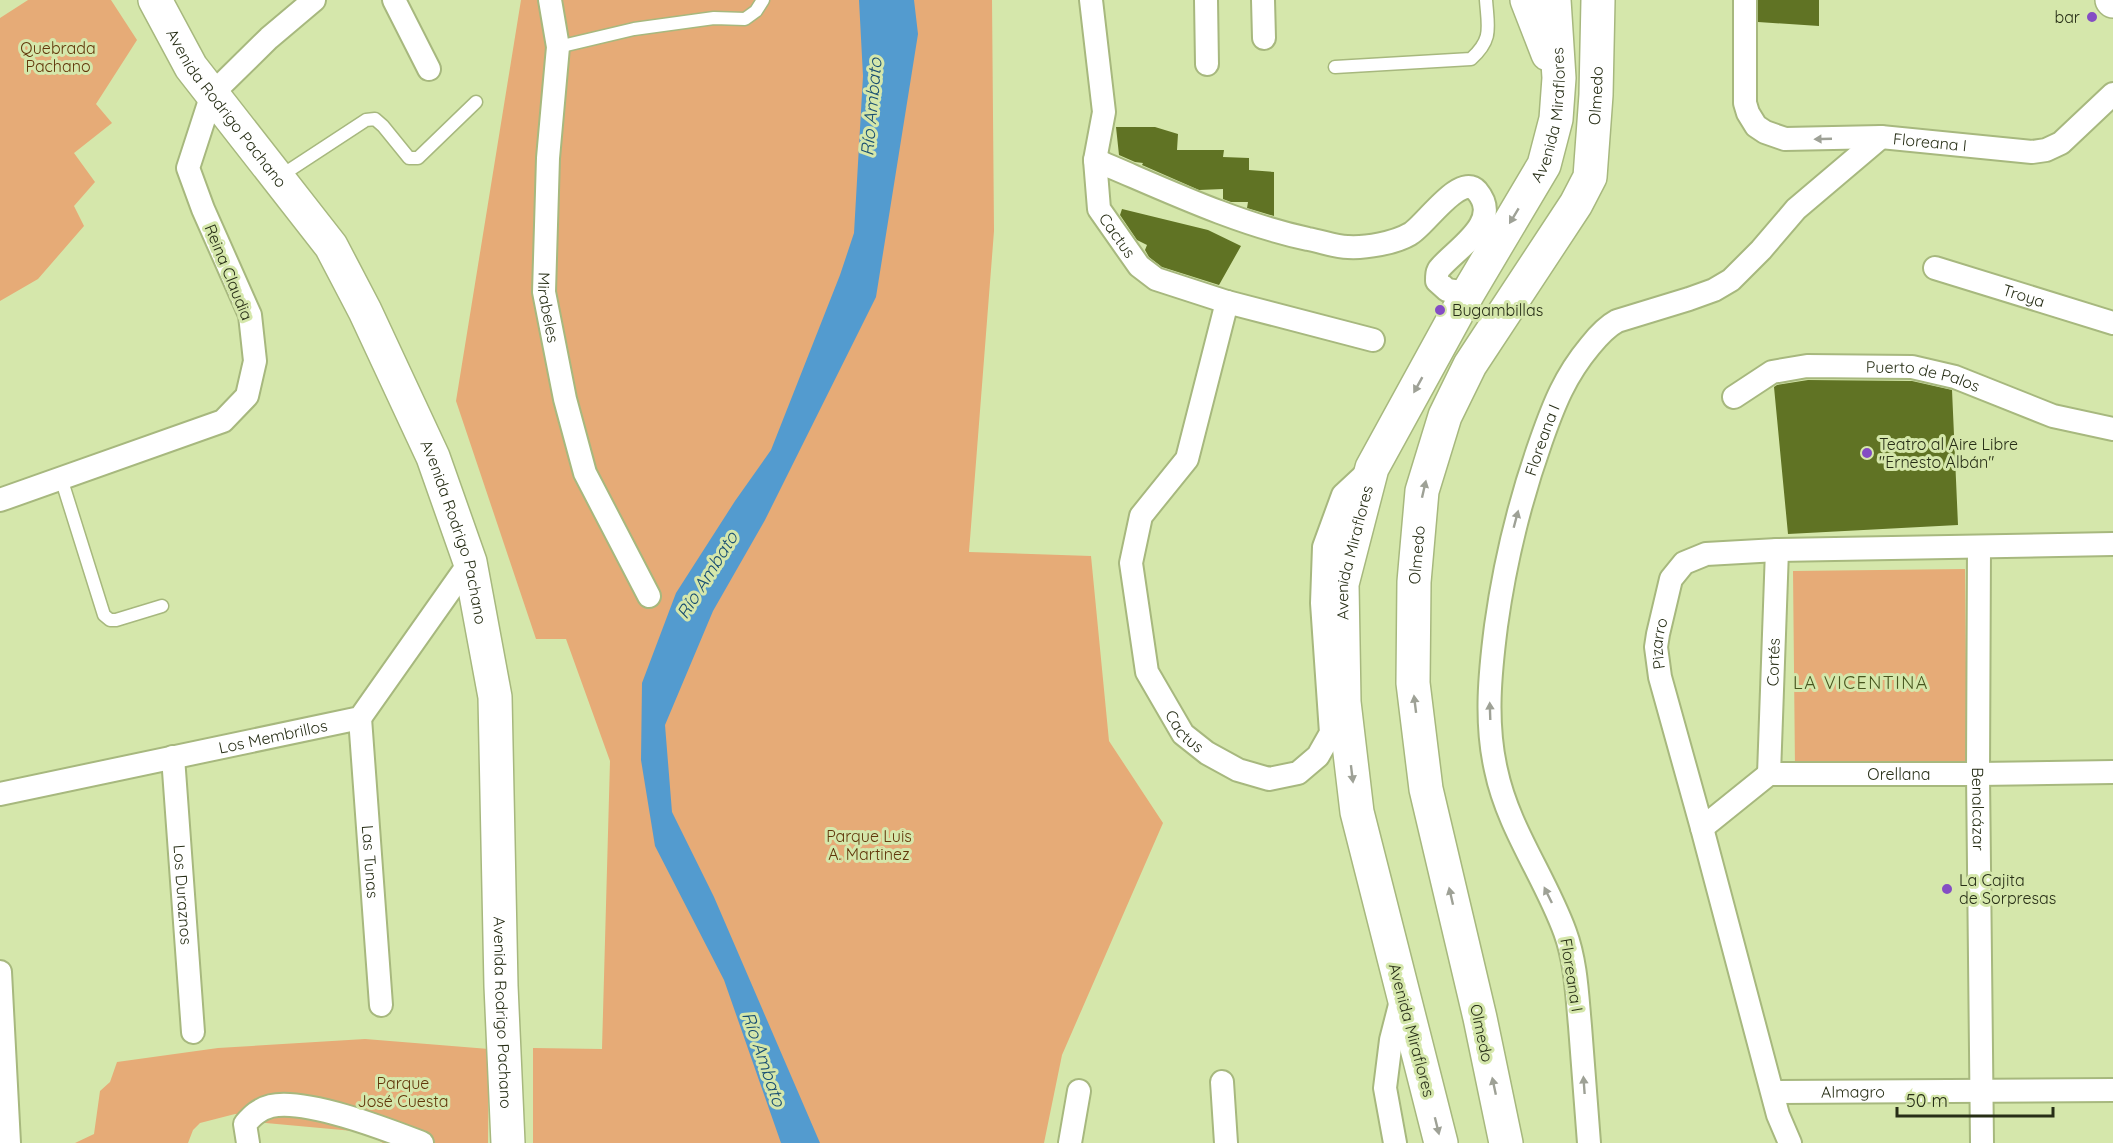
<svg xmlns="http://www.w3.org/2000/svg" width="2113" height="1143" font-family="Quicksand,sans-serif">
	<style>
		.green { fill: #e6ab77 }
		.water { fill: #539bcf }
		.building { fill: #607324 }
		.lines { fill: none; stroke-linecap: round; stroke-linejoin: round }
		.lane-casing { stroke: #a7b87e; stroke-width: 15 }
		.street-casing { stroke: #a7b87e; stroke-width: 26 }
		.secondary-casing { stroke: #a7b87e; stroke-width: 36 }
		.lane { stroke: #fff; stroke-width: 12 }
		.street { stroke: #fff; stroke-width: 22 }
		.secondary { stroke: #fff; stroke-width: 33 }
		.oneway { fill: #9ea196 }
		.poi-dot { fill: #844dc4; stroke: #d5e7ab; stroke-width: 2 }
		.labels { text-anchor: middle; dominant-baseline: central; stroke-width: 6; stroke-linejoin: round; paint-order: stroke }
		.poi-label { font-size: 16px; fill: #272e16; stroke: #d5e7ab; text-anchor: start }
		.park-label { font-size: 16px; fill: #61370a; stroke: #d5e7ab }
		.street-label { font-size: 16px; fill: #272e16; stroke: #d5e7ab }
		.water-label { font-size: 18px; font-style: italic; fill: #174d71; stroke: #d5e7ab }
		.neighbourhood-label { font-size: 18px; letter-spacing: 1.5px; fill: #47551e; stroke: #d5e7ab }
	</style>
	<rect width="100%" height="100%" fill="#d5e7ab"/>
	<!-- green -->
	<path class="green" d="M28 0H111L137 40 96 104 112 123 74 153 95 182 74 206 84 226 38 279 0 301V18Z
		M521 0H992L994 231 969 552 1091 556 1109 741 1163 823 1062 1055 1044 1143H533V1048L602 1049 610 761 566 639H536L456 401Z
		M1965 569 1967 766 1795 768 1793 571Z
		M365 1039 489 1049 488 1143H383L364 1132 255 1122 243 1114H235L200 1123 193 1130 188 1143H75L94 1134 100 1091 110 1082 117 1062 218 1048Z"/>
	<!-- water -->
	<path class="water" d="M859 0H914L918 34 876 297 765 520 713 611 665 725 672 812 714 897 820 1143H781L724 980 655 846 641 760 642 683 676 593 735 501 771 450 840 275 854 233 863 76Z"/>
	<!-- building -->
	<path class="building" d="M1758 0H1819V26L1758 22Z
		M1116 127H1155L1178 134 1177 150H1224L1223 157 1249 158V170L1274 172V216L1247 208 1248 202H1231L1223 199V189L1199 190 1142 165 1143 163 1135 162 1119 155Z
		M1122 209 1208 230 1241 246 1219 285 1162 267 1149 257 1145 250 1147 245 1137 240 1120 215Z
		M1808 380 1912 381 1952 390 1958 525 1788 534 1774 387 1777 385Z"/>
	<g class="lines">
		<!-- lane casing -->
		<g class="lane-casing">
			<path id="lane" d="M558 47 634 29 714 18 745 19 756 11 763 0
				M1335 67 1471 59C1493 39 1488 28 1486 0
				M279 177 366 120 375 119 383 126 409 158H418L476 102
				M61 478 104 615 110 620H116L162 606"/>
		</g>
		<!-- street casing -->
		<g class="street-casing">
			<g id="street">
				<path d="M394 0 429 69"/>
				<path id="s1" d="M550 0 558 47 548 158 544 292 565 399 585 473 649 596"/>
				<path id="s2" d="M1091 0 1104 112 1095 160 1099 209 1139 266 1156 279 1227 302 1373 340"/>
				<path d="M1206 0 1207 64"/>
				<path d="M1263 0 1264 38"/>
				<path id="s3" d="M1745 0V103L1748 113 1756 126 1765 132 1785 139 1881 137 2032 152 2046 150 2061 143 2113 94"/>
				<path d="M1095 160C1164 189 1234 223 1308 239 1321 241 1335 247 1348 247 1366 248 1395 243 1410 234 1424 227 1460 172 1477 191 1503 222 1457 248 1440 268 1437 271 1437 276 1437 281L1447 290 1468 293"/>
				<path id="s4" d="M1935 268 2113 323"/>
				<path id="s5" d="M1227 302 1187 459 1141 516 1131 563 1147 672 1183 734 1207 753 1238 770 1269 779 1298 773 1318 756 1331 733 1322 603 1324 547 1343 495 1371 469"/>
				<path id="s6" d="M1734 397 1772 372 1807 366 1912 367 1955 377 2053 416 2113 429"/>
				<path d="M0 500 223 421 247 396 255 361 250 315 203 209 188 168 212 94 269 38 314 0"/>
				<path id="s7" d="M1979 548 1978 774 1982 1143"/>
				<path id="s8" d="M360 718 381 1005"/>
				<path id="s9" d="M173 757 193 1032"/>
				<path id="s10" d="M1769 774 1777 550"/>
				<path id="s11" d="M0 794 360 718 470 562"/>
				<path id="s12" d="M1702 828 1769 774H1978L2113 772"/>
				<path d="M0 972 9 1143"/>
				<path d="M1222 1082 1226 1143"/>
				<path id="s13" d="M1773 1092 2113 1090"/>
				<path d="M248 1143 245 1124C252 1116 259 1109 271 1106 306 1098 388 1130 422 1143"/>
				<path d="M1070 1143 1079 1091"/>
				<path d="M1395 1143 1385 1088 1391 1040 1402 997"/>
				<path id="s14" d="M1589 1143C1586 1104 1583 1065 1580 1026 1577 994 1576 962 1565 932 1545 877 1508 828 1496 770 1485 722 1490 673 1496 626 1505 561 1519 503 1541 441 1554 404 1565 376 1590 346 1598 336 1606 327 1617 321L1689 299 1714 290 1731 280 1761 250 1796 209 1881 137"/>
				<path id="s15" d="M1790 1143 1778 1115 1702 828 1660 677 1656 647 1658 634 1671 579 1684 563 1706 554 1777 550 2113 544"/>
			</g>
		</g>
		<!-- secondary casing -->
		<g class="secondary-casing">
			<g id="secondary">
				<path id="s16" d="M155 0 191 67 331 246 365 311 433 457 470 562 495 697 501 986 508 1143"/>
				<path d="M1527 0 1548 54"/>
				<path d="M2112 0 2113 1"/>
				<path id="s17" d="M1441 1143 1357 812 1344 702 1342 584 1372 468 1468 293 1544 165 1556 119 1559 78 1554 0"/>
				<path id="s18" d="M1506 1143 1480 1018 1426 789 1413 683 1414 582 1422 491 1445 416 1470 365 1576 204 1590 177 1596 95 1598 0"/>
			</g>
		</g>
		<!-- lane -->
		<use href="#lane" class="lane"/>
		<!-- street -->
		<use href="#street" class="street"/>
		<!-- secondary -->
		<use href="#secondary" class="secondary"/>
	</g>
	<!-- one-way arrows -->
	<defs><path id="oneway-solid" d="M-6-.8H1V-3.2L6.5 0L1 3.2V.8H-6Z" transform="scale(1.5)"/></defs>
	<g class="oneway">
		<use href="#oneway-solid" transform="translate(1823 139) rotate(178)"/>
		<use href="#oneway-solid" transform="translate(1514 216) rotate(121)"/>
		<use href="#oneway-solid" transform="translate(1418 385) rotate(119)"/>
		<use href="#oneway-solid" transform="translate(1424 489) rotate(-77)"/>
		<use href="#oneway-solid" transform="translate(1516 519) rotate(-75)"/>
		<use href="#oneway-solid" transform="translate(1415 704) rotate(-97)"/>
		<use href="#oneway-solid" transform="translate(1490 711) rotate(-92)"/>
		<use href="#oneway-solid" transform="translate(1352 774) rotate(83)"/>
		<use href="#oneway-solid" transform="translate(1548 895) rotate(-116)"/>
		<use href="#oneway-solid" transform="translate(1451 896) rotate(-103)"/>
		<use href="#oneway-solid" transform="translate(1584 1085) rotate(-94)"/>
		<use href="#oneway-solid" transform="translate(1494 1086) rotate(-102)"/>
		<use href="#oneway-solid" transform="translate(1437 1126) rotate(76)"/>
	</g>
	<!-- markers -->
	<g class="poi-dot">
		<circle cx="2092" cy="17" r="6"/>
		<circle cx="1440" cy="310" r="6"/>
		<circle cx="1867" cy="453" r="6"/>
		<circle cx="1947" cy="889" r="6"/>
	</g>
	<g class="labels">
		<!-- poi labels -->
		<g class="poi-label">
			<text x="2080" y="17" text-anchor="end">bar</text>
			<text x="1452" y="310">Bugambillas</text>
			<text x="1879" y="444">Teatro al Aire Libre<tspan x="1879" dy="18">"Ernesto Albán"</tspan></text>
			<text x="1959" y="880">La Cajita<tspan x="1959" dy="18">de Sorpresas</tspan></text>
		</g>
		<!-- park labels -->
		<g class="park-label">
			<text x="58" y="48">Quebrada<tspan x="58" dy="18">Pachano</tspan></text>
			<text x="869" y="836">Parque Luis<tspan x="869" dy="18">A. Martinez</tspan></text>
			<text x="403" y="1083">Parque<tspan x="403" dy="18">José Cuesta</tspan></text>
		</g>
		<!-- street labels -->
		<g class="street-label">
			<text stroke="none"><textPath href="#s18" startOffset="1102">Olmedo</textPath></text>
			<text stroke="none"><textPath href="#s16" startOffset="130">Avenida Rodrigo Pachano</textPath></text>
			<text stroke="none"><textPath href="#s17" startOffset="1089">Avenida Miraflores</textPath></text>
			<text stroke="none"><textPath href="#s3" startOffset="306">Floreana I</textPath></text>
			<text stroke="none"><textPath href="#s2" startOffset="243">Cactus</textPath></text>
			<text transform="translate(229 272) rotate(68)">Reina Claudia</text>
			<text stroke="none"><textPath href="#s4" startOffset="93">Troya</textPath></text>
			<text stroke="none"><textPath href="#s1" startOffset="309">Mirabeles</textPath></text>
			<text stroke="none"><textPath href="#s6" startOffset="198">Puerto de Palos</textPath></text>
			<text stroke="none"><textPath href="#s14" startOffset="726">Floreana I</textPath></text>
			<text stroke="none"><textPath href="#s16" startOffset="616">Avenida Rodrigo Pachano</textPath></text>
			<text stroke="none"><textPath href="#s17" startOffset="603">Avenida Miraflores</textPath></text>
			<text stroke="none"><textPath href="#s18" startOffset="598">Olmedo</textPath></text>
			<text stroke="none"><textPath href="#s15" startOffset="518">Pizarro</textPath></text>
			<text stroke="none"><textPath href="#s10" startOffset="112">Cortés</textPath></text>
			<text stroke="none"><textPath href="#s5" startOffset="464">Cactus</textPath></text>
			<text stroke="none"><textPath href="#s11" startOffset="279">Los Membrillos</textPath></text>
			<text stroke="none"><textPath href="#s12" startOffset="216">Orellana</textPath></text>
			<text stroke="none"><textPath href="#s7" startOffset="261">Benalcázar</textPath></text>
			<text stroke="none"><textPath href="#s8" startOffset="144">Las Tunas</textPath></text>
			<text stroke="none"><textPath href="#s9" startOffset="138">Los Duraznos</textPath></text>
			<text transform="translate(1572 975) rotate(81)">Floreana I</text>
			<text stroke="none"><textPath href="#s16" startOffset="1102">Avenida Rodrigo Pachano</textPath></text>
			<text transform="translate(1412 1030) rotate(75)">Avenida Miraflores</text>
			<text transform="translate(1482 1033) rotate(78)">Olmedo</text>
			<text stroke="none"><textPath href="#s13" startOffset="80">Almagro</textPath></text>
		</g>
		<!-- water labels -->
		<g class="water-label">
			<text transform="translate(871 107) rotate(-85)">Río Ambato</text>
			<text transform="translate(707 575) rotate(-58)">Río Ambato</text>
			<text transform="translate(764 1059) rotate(71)">Río Ambato</text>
		</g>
		<!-- neighbourhood labels -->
		<g class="neighbourhood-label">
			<text x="1861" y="682">LA VICENTINA</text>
		</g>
	</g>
	<!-- scale -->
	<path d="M1897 1107v9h156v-9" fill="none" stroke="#272e16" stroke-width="3"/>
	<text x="1906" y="1107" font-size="18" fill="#272e16" stroke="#d5e7ab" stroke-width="4.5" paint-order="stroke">50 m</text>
</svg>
